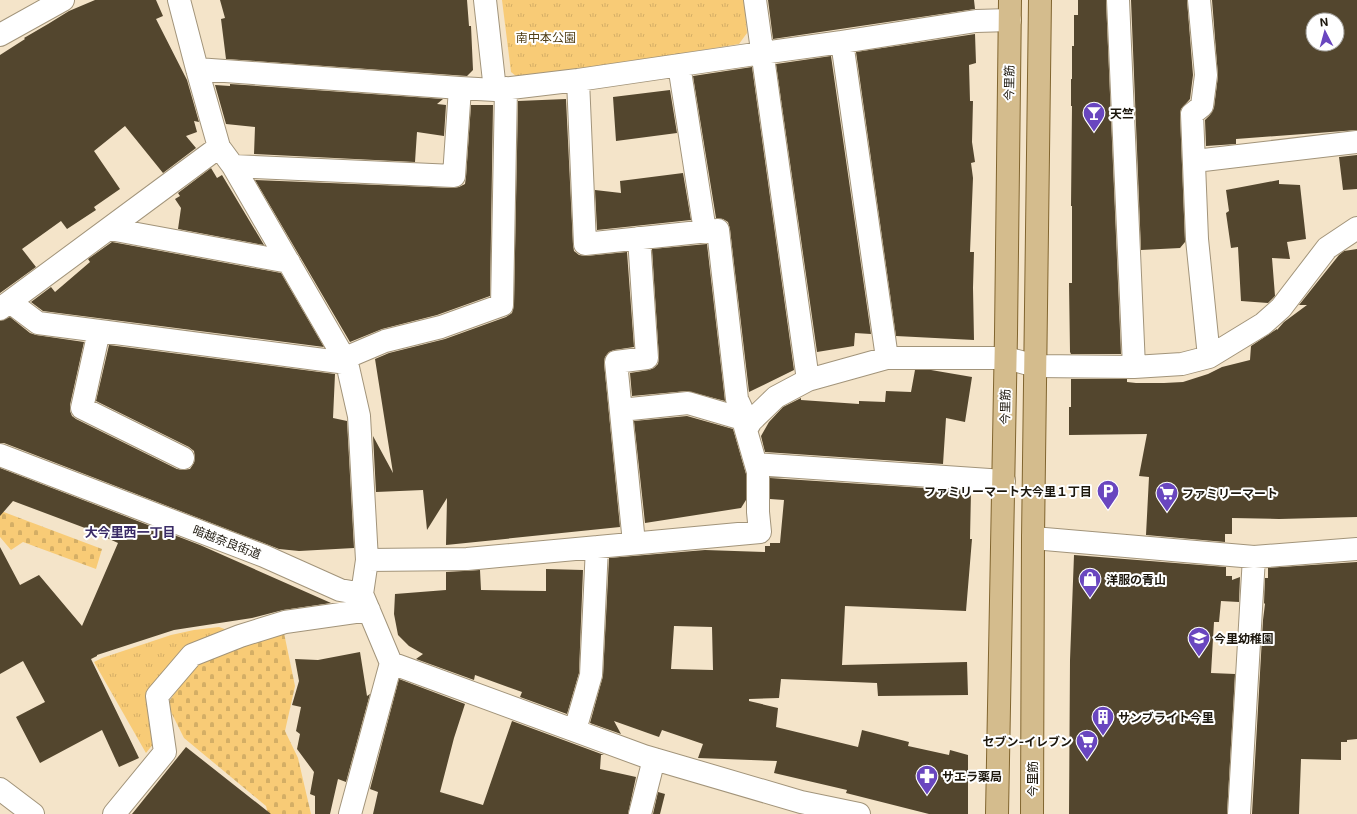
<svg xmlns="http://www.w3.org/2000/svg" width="1357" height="814" font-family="Inter,'Noto Sans JP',sans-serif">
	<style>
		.cemetery { fill: url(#cemetery-stones) }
		.park { fill: url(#park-tufts) }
		.building { fill: #53462e; fill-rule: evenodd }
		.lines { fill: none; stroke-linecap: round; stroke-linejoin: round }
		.minor-casing { stroke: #a2947a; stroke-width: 24 }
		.major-casing { stroke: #81652f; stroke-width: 24 }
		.minor { stroke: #fff; stroke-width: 22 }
		.major { stroke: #d4bc8d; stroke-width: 22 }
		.labels { text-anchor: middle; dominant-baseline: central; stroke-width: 4; stroke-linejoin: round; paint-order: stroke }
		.park-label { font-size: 12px; fill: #523f17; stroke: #fff }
		.street-label { font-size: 12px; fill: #1c170d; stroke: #fff }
		.poi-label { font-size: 12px; font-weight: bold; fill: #1c170d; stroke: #fff; text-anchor: start }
		.neighbourhood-label { font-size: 13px; font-weight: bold; fill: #392a66; stroke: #fff }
	</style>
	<defs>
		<pattern id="cemetery-stones" width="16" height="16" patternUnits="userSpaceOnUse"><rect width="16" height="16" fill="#f8cb76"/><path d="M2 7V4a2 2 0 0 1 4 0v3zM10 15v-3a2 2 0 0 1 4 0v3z" fill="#d4ae65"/></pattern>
		<pattern id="park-tufts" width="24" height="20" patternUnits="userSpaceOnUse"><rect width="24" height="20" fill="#f8cb76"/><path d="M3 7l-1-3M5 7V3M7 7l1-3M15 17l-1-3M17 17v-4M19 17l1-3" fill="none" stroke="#d4ae65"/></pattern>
	</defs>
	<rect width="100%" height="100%" fill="#f4e4c9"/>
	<!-- cemetery -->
	<path class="cemetery" d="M1 511 102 549 96 569 23 542 11 550 0 537V517Z
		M284 633 295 686 285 731 298 758 311 814H268L266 806 184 738 167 704 198 662Z"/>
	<!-- park -->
	<path class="park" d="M502 0H744L747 33 739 44 521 80 511 72Z
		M219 627 230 631 152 694 158 738 146 753 94 662 102 658 171 635 194 630Z"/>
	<!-- building -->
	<path class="building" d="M95 0H156L163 16 156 19 187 80 199 122 194 121 197 132 186 136 196 148 163 173 125 126 94 151 120 189 94 207 96 210 67 229 61 221 22 249 36 267 0 293V55L25 39 24 38 48 24 69 11Z
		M220 0H467L469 26H471L473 70 467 76 226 59 221 19 225 18Z
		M768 0H974L975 9 773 39Z
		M1078 0H1106L1121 354H1071L1070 352 1069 283H1072V206H1071L1072 106H1071V79H1072V46H1074V15H1078Z
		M1131 0H1187L1193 75 1190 99 1181 109 1180 114 1185 242 1180 248 1141 250Z
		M1212 0H1357V130L1236 139V144L1206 146 1205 120 1210 115 1214 108 1218 76ZM1313 20H1337V44H1313Z
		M975 34 976 63 969 65 970 101H973L972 142 975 162 971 163 973 178 970 252H974L973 288 974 340 896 336 856 52Z
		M831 56 871 334 855 333 854 346 817 352 776 64Z
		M752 67 794 370 749 392 730 229 728 222 723 219 716 218 693 76Z
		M230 84 443 99 437 104 446 105 444 136 417 132 415 162 254 154 255 127 226 124 215 85 230 86Z
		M670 90 677 133 616 141 613 97Z
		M566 99 573 245 574 251 579 255 586 256 627 252 634 347 614 350 609 352 605 357 604 363 620 527 446 545 447 498 427 530 423 490 376 492 373 436 393 473 375 359 389 353 445 339 506 317 512 313 514 305 518 101Z
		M471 105H493L490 296 437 315 382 329 350 342 255 180 453 188 459 187 465 184 466 177Z
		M1357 155V189L1343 190 1339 157Z
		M211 168 217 178 222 175 264 245 178 229 181 208 175 199 180 196 178 193Z
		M683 173 691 220 597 230 595 190 621 193 620 181Z
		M1279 180V184L1300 185 1306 239 1287 242 1290 259 1272 258 1275 296 1268 303 1241 301 1238 247 1231 248 1226 213 1229 211 1226 190Z
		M112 242 281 273 324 347 43 311 31 302 51 287 55 292 90 262 88 259Z
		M707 244 725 401 687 391 632 396 630 373 649 370 654 368 658 364 659 358 652 249Z
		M1357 249V517L1279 519 1232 518V534H1225V542L1146 535 1149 477 1139 476 1147 434 1069 435V407H1071V379H1127V382L1136 383H1164L1183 382 1208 374 1222 367 1250 360 1251 346 1277 329V330L1284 322 1307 305H1299L1339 255 1344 251Z
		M10 317 30 333 36 335 84 342 70 405V411L72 416 76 419 177 469 183 470 190 469 194 463 195 458 194 451 189 447 96 401 109 345 335 374 333 418 347 421 354 548 299 551 279 549 4 443H0V321Z
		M915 370H931L972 377 965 422 946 418 943 464 765 452 761 436 769 422 783 407 801 398V400L859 404V401L885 402 886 391 911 392Z
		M687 416 733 429 746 474V500L741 508 645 523 634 421Z
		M0 468 200 545 331 603 283 610 252 618 174 630 97 655V656L91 659 139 758 119 767 102 730 40 763 16 717 45 702 23 661 0 674V547L20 585 39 575 82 626 118 543 85 528 13 501 0 516Z
		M770 478 971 491 970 539H972L966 611 845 606 842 665 967 662 968 695 878 696 877 683 781 679 779 698 749 699V701L778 708 776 727 858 747 862 730 909 742 908 746 949 755 950 750 968 755V814H929L846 793 847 790 774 773 777 761 698 758 703 744 662 730 659 737 614 721 621 734 590 723 603 676 609 558 705 550 765 552V546H770V543H780L784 500 770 499ZM674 626 712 627 713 670 671 669Z
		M1074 555 1226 567V576H1232V580L1240 577 1239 602 1221 601 1219 622H1214L1211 673 1235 674 1227 814H1069L1070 660Z
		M1357 562V739L1347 740V742H1341V760L1301 759 1299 814H1252L1263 620 1265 604 1264 603 1265 578H1268V568Z
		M546 569 583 570 579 673 567 714 520 697 522 692 475 675 474 680 416 659 423 654 409 646 398 635 394 614 395 594 446 590V572L480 570 481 590 546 591Z
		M360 652 367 696 370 694 346 782 338 779 330 814H315V796L310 794 314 772 297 749 300 734 296 731 301 707 292 705 299 681 295 659 318 660Z
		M399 679 465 704 454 738 440 792 483 805 512 721 604 755H601L600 769 636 777 628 814H373L378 792 370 789Z
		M186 747 271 814H132Z
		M658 792 665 794 660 814H653Z"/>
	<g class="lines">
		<!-- minor casing -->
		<g class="minor-casing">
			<path id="minor" d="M179 0 197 69 219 147 233 166 347 363 359 416 367 560 362 594
				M485 0 495 90
				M755 0 808 380
				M1118 0 1134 367
				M1199 0 1206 75 1202 106 1192 114 1197 239 1209 357
				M0 35 63 0
				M842 42 887 358
				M679 65 705 231
				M197 69 460 88 495 90 578 80 762 53 842 42 976 21 1010 20
				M578 80 585 244 718 230 737 399 749 425
				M1195 161 1357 142
				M233 166 454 176 460 88
				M110 229 289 262
				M10 302 38 323 347 363
				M0 309 219 147
				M99 331 82 408 183 458
				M345 358 385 341 441 327 502 305 506 88
				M621 410 688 403 746 420
				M0 455 264 556 340 590 362 594 391 663 350 814
				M756 464 1004 481
				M1033 538 1254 557 1357 549
				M634 543 616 362 647 358 639 238
				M367 560 467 559 760 532 758 512V472L745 427 776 397 808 380 887 358H1006L1036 366 1134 367 1182 364 1209 357 1263 324 1281 308 1327 248 1357 228
				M391 663 644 756 801 802 859 814
				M575 730 591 675 597 547
				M0 789 33 814
				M114 814 165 752 157 696 192 655 240 636 285 622 369 610
				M640 814 654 759
				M1239 814 1254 557"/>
		</g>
		<!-- major casing -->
		<g class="major-casing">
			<path id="major" d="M997 814 1006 334 1010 0
				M1032 814 1033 538 1040 0"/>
		</g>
		<!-- minor -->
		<use href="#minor" class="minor"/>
		<!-- major -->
		<use href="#major" class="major"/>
	</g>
	<!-- icons -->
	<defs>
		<g id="bar-pin" transform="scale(1.15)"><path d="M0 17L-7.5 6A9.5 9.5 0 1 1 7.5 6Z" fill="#6946bf" stroke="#fff"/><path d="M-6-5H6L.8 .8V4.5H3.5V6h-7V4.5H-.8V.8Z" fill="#fff"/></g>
		<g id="parking-pin" transform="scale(1.15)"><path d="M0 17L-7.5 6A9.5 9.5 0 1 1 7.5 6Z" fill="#6946bf" stroke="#fff"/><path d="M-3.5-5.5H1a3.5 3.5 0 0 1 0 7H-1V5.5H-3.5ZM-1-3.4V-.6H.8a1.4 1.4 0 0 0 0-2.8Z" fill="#fff"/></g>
		<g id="supermarket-pin" transform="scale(1.15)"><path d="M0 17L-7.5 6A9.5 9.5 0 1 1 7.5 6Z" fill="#6946bf" stroke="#fff"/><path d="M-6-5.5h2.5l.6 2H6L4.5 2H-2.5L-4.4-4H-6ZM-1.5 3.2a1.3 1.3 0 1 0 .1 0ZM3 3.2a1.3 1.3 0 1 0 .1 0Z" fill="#fff"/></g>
		<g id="shop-pin" transform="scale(1.15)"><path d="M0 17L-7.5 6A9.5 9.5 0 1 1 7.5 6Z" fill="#6946bf" stroke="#fff"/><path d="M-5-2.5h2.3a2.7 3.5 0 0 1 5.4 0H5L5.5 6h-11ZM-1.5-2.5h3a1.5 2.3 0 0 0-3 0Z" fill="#fff"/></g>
		<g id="school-pin" transform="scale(1.15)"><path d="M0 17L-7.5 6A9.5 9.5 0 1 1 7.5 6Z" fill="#6946bf" stroke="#fff"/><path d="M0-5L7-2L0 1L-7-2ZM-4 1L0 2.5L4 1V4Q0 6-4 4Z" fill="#fff"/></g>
		<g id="building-pin" transform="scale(1.15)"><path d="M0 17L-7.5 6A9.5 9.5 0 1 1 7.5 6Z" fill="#6946bf" stroke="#fff"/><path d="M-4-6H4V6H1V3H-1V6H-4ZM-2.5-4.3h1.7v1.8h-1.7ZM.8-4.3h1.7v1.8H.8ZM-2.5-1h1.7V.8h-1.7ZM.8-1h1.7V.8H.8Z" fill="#fff"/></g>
		<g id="pharmacy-pin" transform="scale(1.15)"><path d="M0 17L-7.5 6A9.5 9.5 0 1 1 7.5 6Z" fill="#6946bf" stroke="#fff"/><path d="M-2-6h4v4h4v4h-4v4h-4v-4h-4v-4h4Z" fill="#fff"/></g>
	</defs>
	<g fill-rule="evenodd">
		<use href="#bar-pin" x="1094" y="113"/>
		<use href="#parking-pin" x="1108" y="491"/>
		<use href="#supermarket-pin" x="1167" y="493"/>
		<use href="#shop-pin" x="1090" y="579"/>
		<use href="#school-pin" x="1199" y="638"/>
		<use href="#building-pin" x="1103" y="717"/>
		<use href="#supermarket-pin" x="1087" y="741"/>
		<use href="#pharmacy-pin" x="927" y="776"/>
	</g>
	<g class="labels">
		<!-- park labels -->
		<g class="park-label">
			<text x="546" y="37">南中本公園</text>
		</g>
		<!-- street labels -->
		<g class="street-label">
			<text transform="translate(1009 83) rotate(-89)">今里筋</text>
			<text transform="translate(1005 407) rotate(-89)">今里筋</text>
			<text transform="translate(227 542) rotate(21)">暗越奈良街道</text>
			<text transform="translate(1032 779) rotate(-90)">今里筋</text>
		</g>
		<!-- poi labels -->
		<g class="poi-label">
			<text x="1110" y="113">天竺</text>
			<text x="1092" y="491" text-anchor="end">ファミリーマート大今里１丁目</text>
			<text x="1182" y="493">ファミリーマート</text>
			<text x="1106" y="579">洋服の青山</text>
			<text x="1214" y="638">今里幼稚園</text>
			<text x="1118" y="717">サンブライト今里</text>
			<text x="1072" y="741" text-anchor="end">セブン-イレブン</text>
			<text x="942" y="776">サエラ薬局</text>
		</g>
		<!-- neighbourhood labels -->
		<g class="neighbourhood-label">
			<text x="130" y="532">大今里西一丁目</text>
		</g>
	</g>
	<!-- north arrow -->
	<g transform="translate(1325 32) rotate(354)"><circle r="19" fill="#ffffff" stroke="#a4a29e"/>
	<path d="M0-3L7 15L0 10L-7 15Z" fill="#6946bf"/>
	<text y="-6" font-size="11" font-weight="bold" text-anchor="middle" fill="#1c170d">N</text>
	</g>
</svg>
